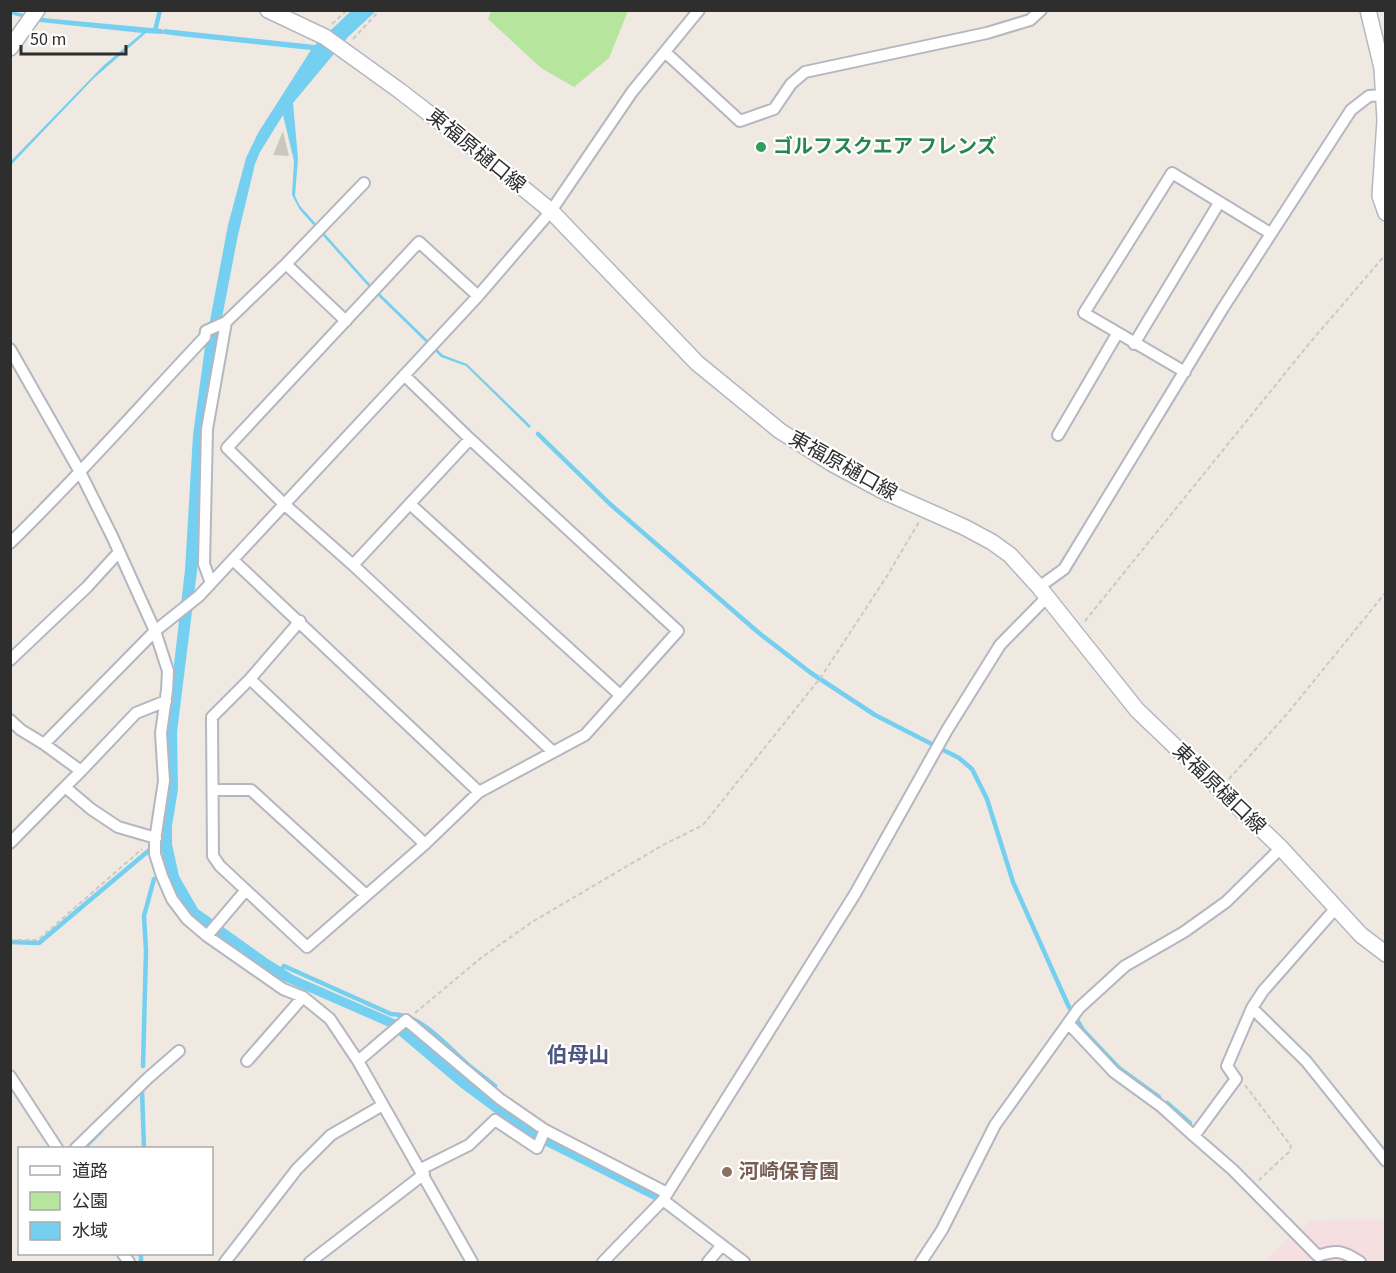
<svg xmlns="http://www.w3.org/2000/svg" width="1396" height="1273" font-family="'Source Sans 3','Noto Sans JP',sans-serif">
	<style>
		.medical { fill: #f5dfe0 }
		.green { fill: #b6e59e }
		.water { fill: #75cff0 }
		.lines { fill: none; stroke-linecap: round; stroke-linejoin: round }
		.stream { stroke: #75cff0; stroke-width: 4.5 }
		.building { fill: #cbc7bf }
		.street-casing { stroke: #b4b7c1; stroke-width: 14 }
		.secondary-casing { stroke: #b4b7c1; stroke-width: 18 }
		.path { stroke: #c9c9c9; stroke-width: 2; stroke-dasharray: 4.5 3; stroke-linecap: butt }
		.street { stroke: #fff; stroke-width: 10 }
		.secondary { stroke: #fff; stroke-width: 15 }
		.leisure-dot { fill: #2e9e5b; stroke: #fff; stroke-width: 2 }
		.education-dot { fill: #8d6e63; stroke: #fff; stroke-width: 2 }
		.labels { text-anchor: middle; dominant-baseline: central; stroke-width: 4.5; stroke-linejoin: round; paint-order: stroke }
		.leisure-label { font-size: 20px; font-weight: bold; fill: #27864d; stroke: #fff; text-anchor: start }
		.street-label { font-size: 20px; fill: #2e2e2e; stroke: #fff }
		.education-label { font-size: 20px; font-weight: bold; fill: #785e54; stroke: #fff; text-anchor: start }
		.neighbourhood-label { font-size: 21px; font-weight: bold; fill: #4d5680; stroke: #fff }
	</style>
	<rect width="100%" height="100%" fill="#efe9e1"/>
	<!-- medical -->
	<path class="medical" d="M1385 1220V1262H1265L1292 1234 1296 1237 1310 1221Z"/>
	<!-- green -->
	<path class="green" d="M491 11V10L628 11 609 58 574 87 541 68 488 19Z"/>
	<!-- water -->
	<path class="water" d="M11 11 43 18 162 29 163 31 164 29 315 45 351 11H376L348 37 293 103 298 159 295 196 300 206 367 281 443 355 467 364 531 426 529 428 466 366 441 357 368 286 300 210 292 195 294 161 283 115 260 152 255 164 238 235 216 349 199 555 177 732 178 789 172 826V844L179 876 198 909 268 959 293 975 408 1025 475 1083 661 1193 658 1198 739 1262H733L654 1200 526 1136 460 1087 389 1027 277 978 200 925 181 904 165 872 160 838 166 733 185 570 193 435 205 347 228 225 246 158 258 133 311 50 179 36 164 34 163 33 162 34 146 33 94 78 11 165V161L103 66 142 33 40 22 14 15 11 14Z"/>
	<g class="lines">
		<!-- stream -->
		<path class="stream" d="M155 31 160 10
			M538 434 610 504 759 633 811 673 875 715 959 758 972 769 987 799 1013 882 1068 1005 1083 1030 1119 1068 1159 1097
			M10 942 39 943 153 847
			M280 972 284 966 391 1014C423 1014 449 1049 472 1068 480 1074 488 1080 495 1086
			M143 1066 146 951 144 916 154 879
			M142 1090 144 1148
			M1167 1103 1190 1123
			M84 1148 101 1131
			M141 1254V1262"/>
	</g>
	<!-- building -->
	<path class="building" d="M283 131 289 156 273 155Z"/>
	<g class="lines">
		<!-- street casing -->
		<g class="street-casing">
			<path id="street" d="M665 52 740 121 774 109 791 84 805 72 987 33 1030 20 1041 10
				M478 296 419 242 227 448 284 504 353 565 552 751
				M346 321 286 264 364 183
				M1134 344 1219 203
				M10 349 80 472 112 536 155 631 168 671 167 690 161 733 164 781 155 840V854L162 876 172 899 187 919 207 936 283 989 303 997 330 1019 358 1061 472 1262
				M1185 372 1084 313 1172 173 1270 233
				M404 375 470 439
				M1058 435 1117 334
				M410 504 620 695
				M10 543C78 477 140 406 205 337L206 331 226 322
				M233 560 479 792
				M211 583 204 564 207 429 226 322 286 264
				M1039 587 1064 569 1223 308 1351 110 1369 96 1384 95
				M300 621 250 679 212 717 213 856 220 866 307 947 425 844 479 792 585 735 678 631 470 439 353 565
				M10 660 87 587 119 552
				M250 679 425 844
				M10 720 21 730 44 744 155 631 199 596 478 296 551 211 632 92 699 10
				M44 744 81 771 65 787 91 809 118 827 156 838
				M81 771 136 713 166 701
				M213 790H251L366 895
				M10 843 65 787
				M207 936 246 890
				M1252 1008 1306 1061 1386 1161
				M1068 1023 1114 1072 1162 1107 1194 1136 1236 1079 1227 1066 1252 1008 1263 991 1335 909
				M247 1061 303 997
				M358 1061 406 1020 500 1099 545 1130 667 1193
				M10 1076 57 1148
				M1194 1136 1233 1170 1318 1256C1337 1249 1343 1251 1360 1262
				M76 1148 148 1078 179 1051
				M421 1169 469 1145 495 1120 537 1148 545 1130
				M663 1200 744 1262
				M123 1254 129 1262
				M225 1262 297 1169 331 1135 383 1105
				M310 1262 424 1174
				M603 1262 663 1200 855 894 947 730 1000 645 1047 597
				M708 1262 722 1245
				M921 1262 942 1230 995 1125 1079 1008 1125 966 1184 932 1226 902 1281 848"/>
		</g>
		<!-- secondary casing -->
		<g class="secondary-casing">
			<path id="secondary" d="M268 10 325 37 400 91 489 160 551 211 697 363 780 431 831 463 883 491 964 527 992 542 1010 555 1039 587 1137 710 1281 848 1361 935 1386 954
				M1368 10 1382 68 1385 120 1380 196 1386 213
				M10 48 37 10"/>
		</g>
		<!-- path -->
		<path class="path" d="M332 24 347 10
			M353 39 380 10
			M1085 621 1308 345 1386 254
			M1229 779 1287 714 1386 592
			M10 940H38L142 849
			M415 1013 481 958 532 922 663 845 703 825 821 677 887 576 919 522
			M1245 1085 1291 1146 1289 1152 1259 1180"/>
		<!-- street -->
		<use href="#street" class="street"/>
		<!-- secondary -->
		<use href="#secondary" class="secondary"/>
	</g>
	<!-- markers -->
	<circle class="leisure-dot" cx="761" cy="147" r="6"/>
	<circle class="education-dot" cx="727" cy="1172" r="6"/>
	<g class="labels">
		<!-- leisure labels -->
		<g class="leisure-label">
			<text x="773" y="147">ゴルフスクエア フレンズ</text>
		</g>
		<!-- street labels -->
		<g class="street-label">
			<text transform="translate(476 151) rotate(39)">東福原樋口線</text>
			<text transform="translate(843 466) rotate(29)">東福原樋口線</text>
			<text transform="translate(1219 789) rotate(44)">東福原樋口線</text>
		</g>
		<!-- education labels -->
		<g class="education-label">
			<text x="739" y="1172">河崎保育園</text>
		</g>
		<!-- neighbourhood labels -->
		<g class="neighbourhood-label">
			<text x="578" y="1055">伯母山</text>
		</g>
	</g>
	<!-- border -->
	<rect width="1396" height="1273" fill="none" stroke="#2e2e2e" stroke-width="24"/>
	<!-- legend -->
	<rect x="18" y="1147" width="195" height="108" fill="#ffffff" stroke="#ababab" stroke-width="1.5"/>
	<rect x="30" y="1166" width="30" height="9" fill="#ffffff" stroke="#ababab" stroke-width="1.5"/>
	<text x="72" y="1177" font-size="18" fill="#2e2e2e">道路</text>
	<rect x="30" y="1192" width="30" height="18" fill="#b6e59e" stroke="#ababab" stroke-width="1.5"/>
	<text x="72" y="1207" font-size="18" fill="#2e2e2e">公園</text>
	<rect x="30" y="1222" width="30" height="18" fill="#75cff0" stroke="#ababab" stroke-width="1.5"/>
	<text x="72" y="1237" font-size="18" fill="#2e2e2e">水域</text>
	<!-- scale -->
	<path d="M21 45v9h105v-9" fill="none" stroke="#2e2e2e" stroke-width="3"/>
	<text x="30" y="45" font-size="18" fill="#2e2e2e" stroke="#ffffff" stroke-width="4.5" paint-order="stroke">50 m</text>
</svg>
